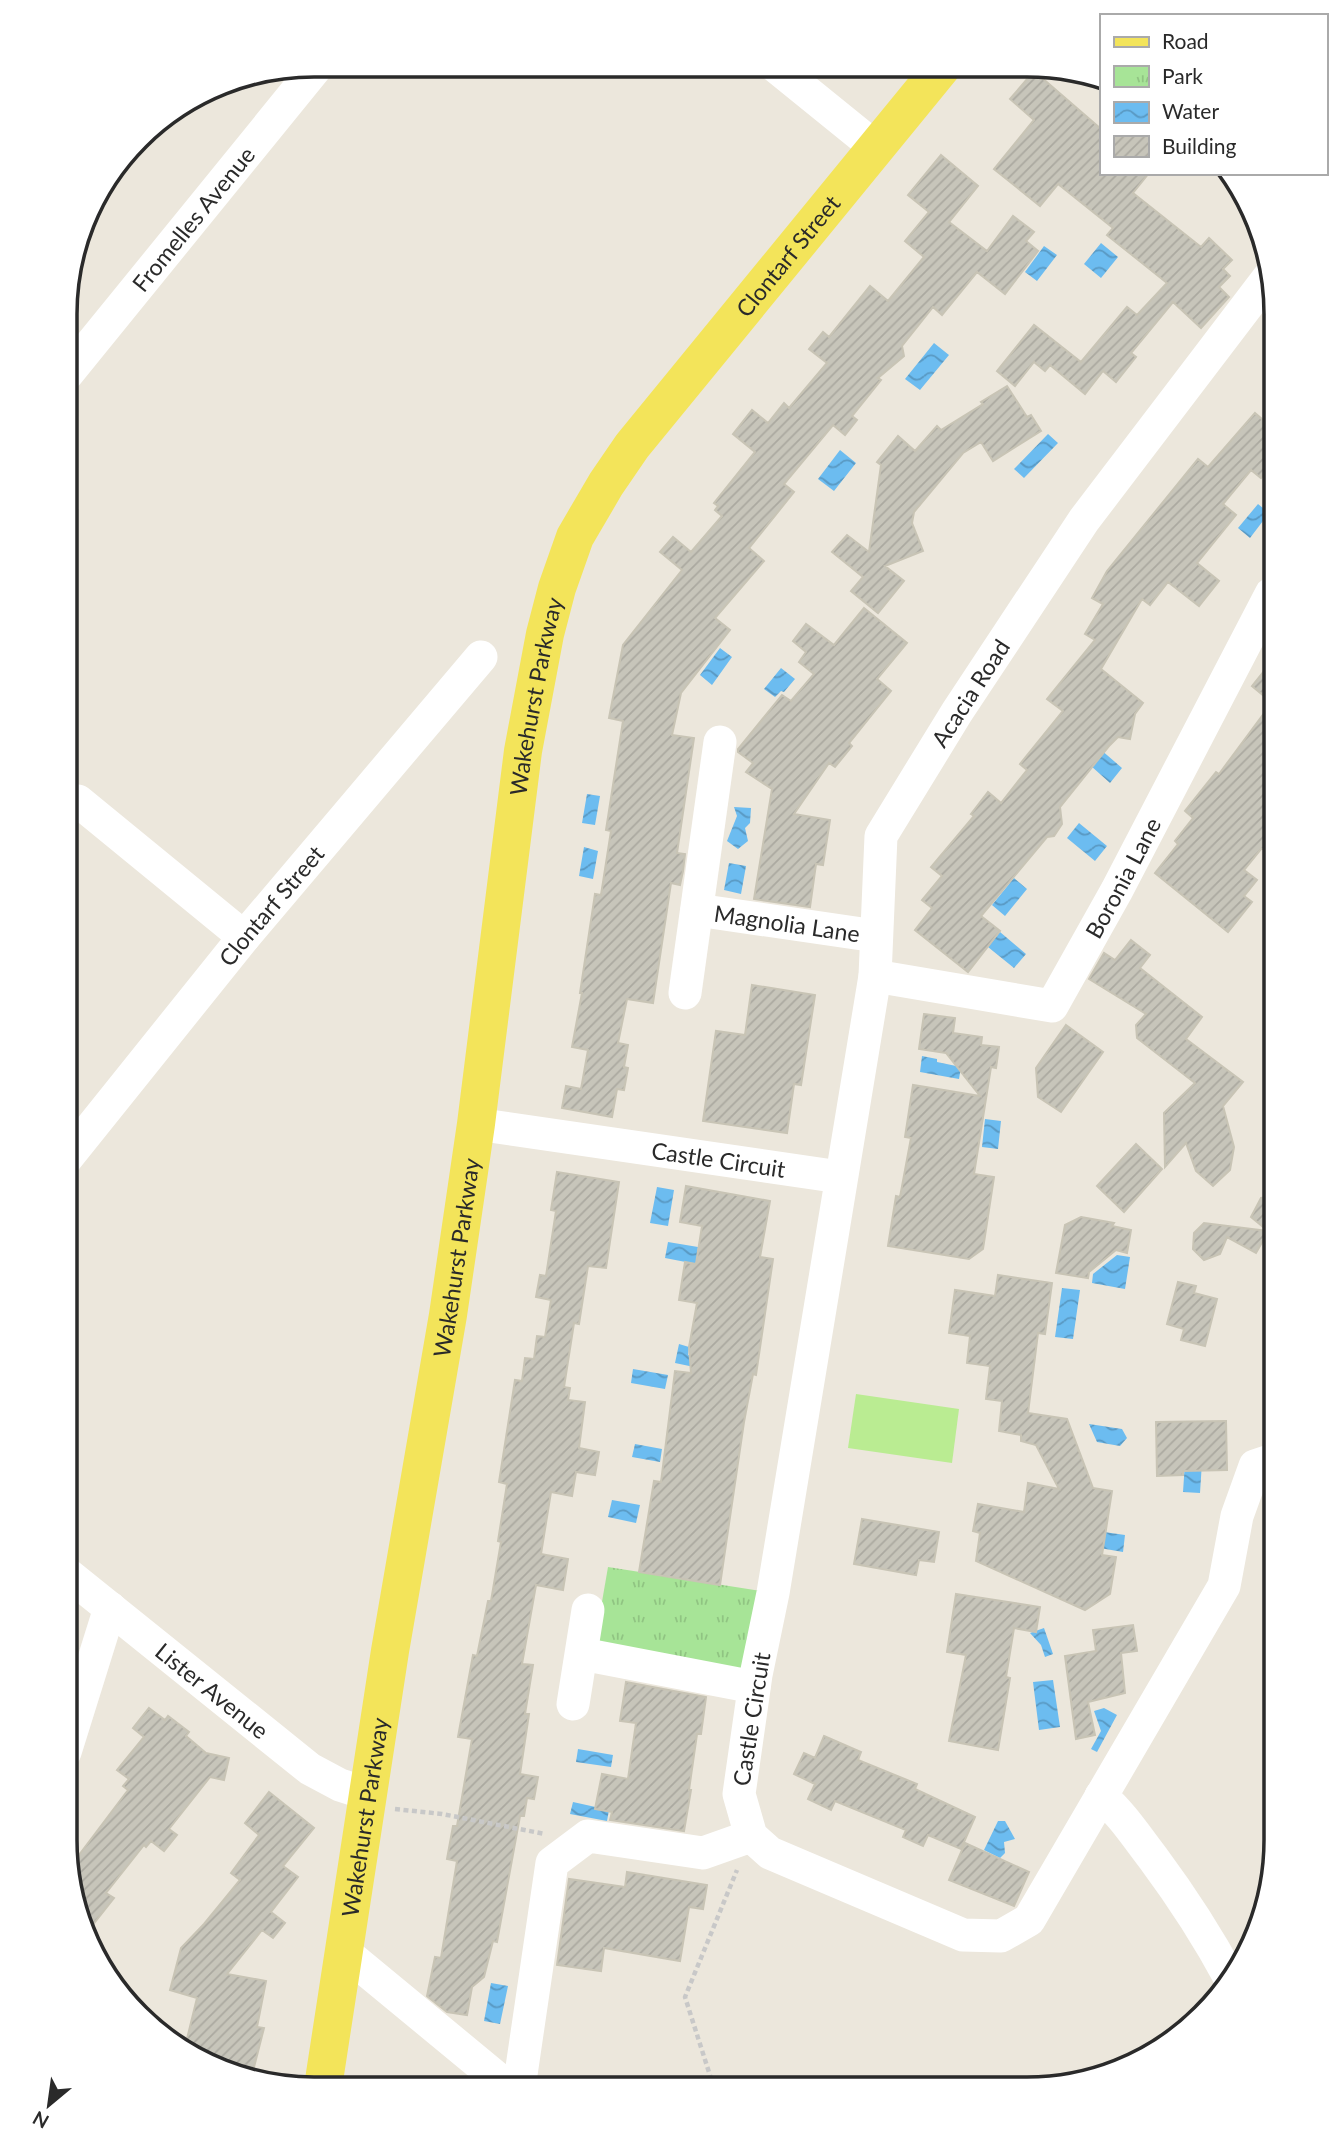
<svg xmlns="http://www.w3.org/2000/svg" width="1341" height="2154" font-family="Lato,sans-serif">
	<style>
		.park { fill: url(#park-tufts) }
		.pitch { fill: #baec92 }
		.water { fill: url(#water-waves) }
		.building { fill: url(#building-hatch); stroke: #c8c4b5; stroke-width: 2 }
		.lines { fill: none; stroke-linecap: round; stroke-linejoin: round }
		.path { stroke: #c8c8c8; stroke-width: 4.5; stroke-dasharray: 5 3.5; stroke-linecap: butt }
		.minor { stroke: #fff; stroke-width: 33 }
		.major { stroke: #f3e45a; stroke-width: 38 }
		.labels { text-anchor: middle; dominant-baseline: central; stroke-width: 5; stroke-linejoin: round; paint-order: stroke }
		.street-label { font-size: 23px; fill: #2a2a2a; stroke: #fff }
		.rim { fill: none; stroke: #2a2a2a; stroke-width: 3.5 }
	</style>
	<defs>
		<pattern id="park-tufts" width="24" height="20" patternUnits="userSpaceOnUse" patternTransform="scale(1.75)"><rect width="24" height="20" fill="#a7e497"/><path d="M3 7l-1-3M5 7V3M7 7l1-3M15 17l-1-3M17 17v-4M19 17l1-3" fill="none" stroke="#90c482"/></pattern>
		<pattern id="water-waves" width="16" height="10" patternUnits="userSpaceOnUse" patternTransform="scale(1.75)"><rect width="16" height="10" fill="#6cbcf0"/><path d="M0 5q4-4 8 0t8 0" fill="none" stroke="#5999c3"/></pattern>
		<pattern id="building-hatch" width="6" height="6" patternUnits="userSpaceOnUse" patternTransform="scale(1.75)"><rect width="6" height="6" fill="#c7c5ba"/><path d="M-1 1l2-2M0 6l6-6M5 7l2-2" fill="none" stroke="#aba9a0"/></pattern>
	</defs>
	<rect width="100%" height="100%" fill="#ece7dc"/>
	<!-- park -->
	<path class="park" d="M608 1567 773 1593 756 1675 594 1648Z"/>
	<!-- pitch -->
	<path class="pitch" d="M856 1394 959 1409 952 1463 848 1448Z"/>
	<!-- water -->
	<path class="water" d="M1101 243 1118 257 1101 278 1084 264Z
		M1044 246 1057 255 1037 281 1025 272Z
		M934 343 949 355 920 390 905 379Z
		M1048 434 1058 443 1024 478 1014 469Z
		M840 450 856 463 834 491 818 479Z
		M1258 504 1269 513 1250 538 1238 528Z
		M720 648 732 657 712 685 700 675Z
		M781 668 795 679 784 692 781 691 775 697 764 689Z
		M1093 743 1122 768 1110 783 1081 757Z
		M587 794 600 796 595 825 582 823Z
		M734 807 751 808 750 823 745 828 748 841 738 849 727 841 737 816Z
		M1079 823 1107 846 1095 861 1067 838Z
		M584 847 598 851 593 879 579 876Z
		M729 863 746 866 741 894 724 890Z
		M1014 878 1027 889 1005 916 992 905Z
		M1000 932 1026 954 1014 968 988 947Z
		M922 1056 937 1059V1062L961 1067 959 1079 920 1072Z
		M985 1119 1001 1121 998 1149 982 1147Z
		M657 1187 674 1190 668 1226 650 1223Z
		M668 1242 698 1247 696 1264 665 1258Z
		M1117 1255 1130 1257 1125 1289 1092 1283 1093 1274Z
		M1062 1288 1080 1290 1073 1339 1055 1337Z
		M679 1344 689 1347 688 1355 720 1361 718 1372 675 1363Z
		M633 1369 668 1375 665 1389 631 1383Z
		M1089 1424 1122 1429 1127 1438 1120 1446 1097 1442Z
		M635 1444 662 1449 660 1462 632 1457Z
		M1185 1462H1202L1200 1493 1183 1492Z
		M612 1500 640 1505 636 1523 608 1517Z
		M1097 1531 1125 1535 1123 1552 1094 1547Z
		M1044 1628 1053 1654 1045 1657 1041 1645 1030 1633Z
		M1053 1680 1060 1727 1039 1730 1033 1682Z
		M1104 1708 1117 1715 1097 1752 1091 1749 1101 1731 1094 1711Z
		M578 1749 613 1755 611 1767 576 1762Z
		M573 1802 609 1810 607 1821 570 1814Z
		M998 1821H1005L1015 1839 1004 1842 1005 1853 1000 1858 984 1850Z
		M491 1983 508 1986 500 2024 484 2021Z"/>
	<!-- building -->
	<path class="building" d="M1034 71 1101 129V173H1149L1133 193 1201 247 1209 238 1232 260 1223 269 1230 276 1219 287 1229 297 1201 328 1173 302 1131 353 1136 357 1116 382 1103 371 1085 394 1050 365 1045 371 1034 362 1015 386 997 371 1034 325 1081 362 1127 307 1137 315 1167 283 1107 235 1113 228 1058 184 1040 206 994 169 1034 120 1010 99Z
		M941 155 978 186 949 222 987 251 1013 216 1034 232 1026 241 1038 251 1005 294 977 272 942 315 933 307 902 346 904 356 878 378 881 380 852 416 857 420 845 435 833 425 784 484 794 492 749 548 764 561 715 618 730 630 681 693 672 735 694 738 677 853 685 854 683 871 680 885 671 883 653 1003 627 999 618 1043 628 1045 624 1067 628 1068 624 1090 617 1089 612 1117 562 1108 566 1086 581 1089 588 1050 572 1047 582 993H580L595 894 601 895 611 831 606 830 623 721 609 718 623 645 682 570 660 552 673 537 691 552 722 516 715 510 718 506 714 503 755 452 733 434 752 410 768 423 784 403 789 408 827 363 809 349 823 332 829 337 870 286 888 301 924 257 905 241 929 212 908 195Z
		M1007 386 1027 417 1031 415 1041 431 993 461 981 442 963 453 914 512 912 523 923 551 885 566 904 581 878 613 851 591 863 577 832 552 847 535 869 552 881 465 877 462 898 436 915 451 937 426 941 430 983 404 981 402Z
		M1255 413 1276 431V459L1261 478 1251 470 1223 504 1236 515 1197 563 1219 581 1199 606 1168 582 1150 605 1142 599 1101 669 1143 703 1135 714 1130 739 1118 737 1109 746 1060 807 1062 824 1054 836 1047 837 981 916 1000 931 968 972 915 930 932 908 922 900 942 876 931 867 974 816 971 814 988 792 1001 803 1027 770 1020 764 1063 711 1047 699 1095 640 1085 634 1103 604 1092 598 1107 571 1198 459 1208 467Z
		M864 608 907 643 877 679 891 691 849 743 852 746 835 767 829 763 794 814 830 820 823 865 816 864 810 907 754 899 772 789 746 772 753 763 738 752V749L782 695 791 701 814 674 799 662 806 652 793 641 806 624 834 645Z
		M1276 656V706L1252 686Z
		M1265 712 1276 721V849H1261L1244 870 1257 880 1244 896 1252 902 1228 932 1155 873 1178 844 1175 841 1193 818 1185 811 1216 772 1219 774Z
		M1131 940 1150 955 1140 968 1202 1017 1186 1039 1243 1082 1223 1106 1234 1147 1230 1170 1213 1186 1196 1171 1186 1143 1165 1167 1164 1113 1195 1083 1137 1038 1136 1025 1146 1014 1089 979 1104 953 1115 960Z
		M752 985 815 995 801 1085 794 1084 787 1133 703 1121 716 1031 745 1035Z
		M924 1014 955 1018 953 1033 982 1037 981 1045 999 1047 996 1068 991 1067 974 1174 994 1177 983 1249 969 1259 888 1246 896 1196 900 1197 911 1138 905 1137 913 1085 980 1096 946 1053 919 1049Z
		M1066 1025 1103 1052 1061 1112 1038 1097 1036 1068Z
		M1136 1144 1162 1169 1124 1212 1097 1186Z
		M557 1172 619 1182 606 1268 588 1266 579 1324 574 1323 564 1387 570 1388 568 1400 585 1402 579 1448 599 1452 595 1475 576 1472 572 1496 551 1492 541 1554 568 1559 563 1590 536 1585 522 1664 533 1665 525 1714H529L520 1774 538 1777 534 1799 527 1798 524 1816H520L497 1942 493 1941 484 1977 472 1987 467 2015 447 2012 427 1996 435 1957 441 1958 457 1861 447 1859 453 1826H457L472 1739 458 1737 473 1655 477 1656 488 1601H491L501 1542 498 1541 507 1484 499 1482 515 1380 522 1381 525 1358 534 1359 537 1336 545 1337 551 1300 536 1297 540 1275 546 1276 556 1211 551 1210Z
		M686 1186 770 1201 760 1257 773 1259 756 1375 753 1374 744 1422 720 1585 639 1572 654 1481 661 1482 675 1371 691 1373 689 1347 697 1303 679 1300 685 1262 696 1264 702 1226 680 1222Z
		M1276 1196V1218L1256 1253 1227 1237 1220 1254 1204 1260 1193 1249 1194 1233 1204 1223 1268 1231 1251 1217 1261 1198Z
		M1081 1217 1114 1223 1112 1226 1131 1230 1127 1253 1116 1250 1089 1272 1088 1278 1056 1273 1065 1225Z
		M998 1275 1052 1283 1045 1334 1038 1333 1028 1413 1067 1419 1093 1488 1112 1491 1102 1555 1116 1557 1110 1594 1085 1610 976 1561 980 1533 973 1531 978 1504 1024 1512 1028 1483 1059 1489 1036 1445 1021 1441V1435L999 1431 1002 1401 986 1399 990 1366 967 1363 970 1336 949 1333 955 1290 995 1296Z
		M1178 1282 1196 1286 1194 1293 1217 1299 1205 1346 1181 1340 1184 1329 1167 1324Z
		M1226 1421 1227 1470 1183 1471V1475L1157 1476 1156 1422Z
		M862 1519 939 1532 934 1562 919 1560 916 1575 854 1564Z
		M956 1594 1040 1607 1036 1632 1014 1628 1006 1677 1010 1678 998 1750 949 1741 966 1655 947 1652Z
		M1133 1625 1137 1651 1121 1653 1125 1693 1088 1702 1095 1735 1076 1739 1065 1656 1096 1651 1093 1630Z
		M626 1682 706 1697 701 1734H697L689 1790H691L684 1831 610 1820 612 1812 595 1809 602 1774 628 1779 636 1723 620 1721Z
		M149 1708 165 1720 168 1716 189 1732 186 1736 206 1753 229 1758 224 1780 210 1777 169 1829 177 1835 164 1851 151 1841 146 1847 144 1845 106 1893 114 1898 84 1936 70 1867 128 1790 123 1786 129 1779 117 1770 144 1737 133 1728Z
		M824 1736 861 1752 858 1760 917 1784 915 1789 975 1817 961 1849 928 1835 923 1846 903 1837 906 1830 835 1801 831 1810 808 1799 815 1784 794 1774 804 1753 815 1758Z
		M269 1792 314 1828 283 1866 298 1877 271 1912 285 1923 273 1938 262 1930 227 1974 266 1981 257 2027 264 2028 252 2075 185 2047 197 1998 170 1990 181 1948 204 1924 240 1880 231 1873 259 1835 245 1823Z
		M965 1843 1029 1872 1014 1906 949 1880Z
		M627 1872 707 1885 703 1909 689 1907 680 1961 604 1948 601 1971 557 1965 569 1879 625 1887Z"/>
	<g class="lines">
		<!-- path -->
		<path class="path" d="M395 1809 442 1814 545 1834
			M714 2088 685 1997 737 1870"/>
		<!-- minor -->
		<g class="minor">
			<path d="M775 66 875 147"/>
			<path d="M1269 277 1084 520 957 712 881 836 875 976 773 1593 756 1675 739 1794 751 1836 770 1853 963 1935 1001 1936 1029 1920 1224 1586 1237 1516 1255 1466 1276 1459"/>
			<path id="s1" d="M67 374 318 65"/>
			<path d="M78 801 244 937"/>
			<path id="s2" d="M697 910 876 936"/>
			<path id="s3" d="M875 976 1052 1006 1117 890 1271 594 1276 591"/>
			<path d="M685 993 720 742"/>
			<path id="s4" d="M476 1124 840 1177"/>
			<path id="s5" d="M66 1159 244 937 481 657"/>
			<path id="s6" d="M65 1572 310 1769 340 1785 368 1794"/>
			<path d="M582 1654 754 1687"/>
			<path d="M573 1704 588 1610"/>
			<path d="M65 1752 110 1608"/>
			<path d="M1101 1796C1122 1814 1136 1836 1153 1858 1182 1897 1208 1937 1231 1980"/>
			<path d="M343 1951 509 2088"/>
			<path d="M519 2088 552 1863 588 1836 703 1853 751 1836"/>
		</g>
		<!-- major -->
		<path class="major" id="s7" d="M323 2087 390 1651 448 1315 476 1124 523 751 545 634 557 588 575 537 606 484 632 446 942 67"/>
	</g>
	<g class="labels">
		<!-- street labels -->
		<g class="street-label">
			<text stroke="none"><textPath href="#s1" startOffset="200">Fromelles Avenue</textPath></text>
			<text stroke="none"><textPath href="#s7" startOffset="1925">Clontarf Street</textPath></text>
			<text transform="translate(970 693) rotate(-57)">Acacia Road</text>
			<text stroke="none"><textPath href="#s7" startOffset="1407">Wakehurst Parkway</textPath></text>
			<text stroke="none"><textPath href="#s3" startOffset="326">Boronia Lane</textPath></text>
			<text stroke="none"><textPath href="#s5" startOffset="326">Clontarf Street</textPath></text>
			<text stroke="none"><textPath href="#s2" startOffset="91">Magnolia Lane</textPath></text>
			<text stroke="none"><textPath href="#s4" startOffset="245">Castle Circuit</textPath></text>
			<text stroke="none"><textPath href="#s7" startOffset="840">Wakehurst Parkway</textPath></text>
			<text stroke="none"><textPath href="#s6" startOffset="189">Lister Avenue</textPath></text>
			<text transform="translate(751 1719) rotate(-81)">Castle Circuit</text>
			<text stroke="none"><textPath href="#s7" startOffset="273">Wakehurst Parkway</textPath></text>
		</g>
	</g>
	<!-- crop -->
	<path d="M0 0H1341V2154H0ZM314 77H1027A237 237 0 0 1 1264 314V1840A237 237 0 0 1 1027 2077H314A237 237 0 0 1 77 1840V314A237 237 0 0 1 314 77Z" fill="#fff" fill-rule="evenodd"/>
	<path class="rim" d="M314 77H1027A237 237 0 0 1 1264 314V1840A237 237 0 0 1 1027 2077H314A237 237 0 0 1 77 1840V314A237 237 0 0 1 314 77Z"/>
	<!-- legend -->
	<rect x="1100" y="14" width="228" height="161" fill="#ffffff" stroke="#aaaaaa" stroke-width="2"/>
	<rect x="1114" y="37" width="35" height="10" fill="#f3e45a" stroke="#aaaaaa" stroke-width="2"/>
	<text x="1162" y="49" font-size="21" fill="#2a2a2a">Road</text>
	<rect x="1114" y="66" width="35" height="21" fill="url(#park-tufts)" stroke="#aaaaaa" stroke-width="2"/>
	<text x="1162" y="84" font-size="21" fill="#2a2a2a">Park</text>
	<rect x="1114" y="102" width="35" height="21" fill="url(#water-waves)" stroke="#aaaaaa" stroke-width="2"/>
	<text x="1162" y="119" font-size="21" fill="#2a2a2a">Water</text>
	<rect x="1114" y="136" width="35" height="21" fill="url(#building-hatch)" stroke="#aaaaaa" stroke-width="2"/>
	<text x="1162" y="154" font-size="21" fill="#2a2a2a">Building</text>
	<!-- north arrow -->
	<g transform="translate(49 2105) rotate(209)" stroke="#ffffff" stroke-width="5" paint-order="stroke">
	<path d="M0-5L12 26L0 18L-12 26Z" fill="#2a2a2a"/>
	<text y="-10" font-size="19" font-weight="bold" text-anchor="middle" fill="#2a2a2a">N</text>
	</g>
</svg>
